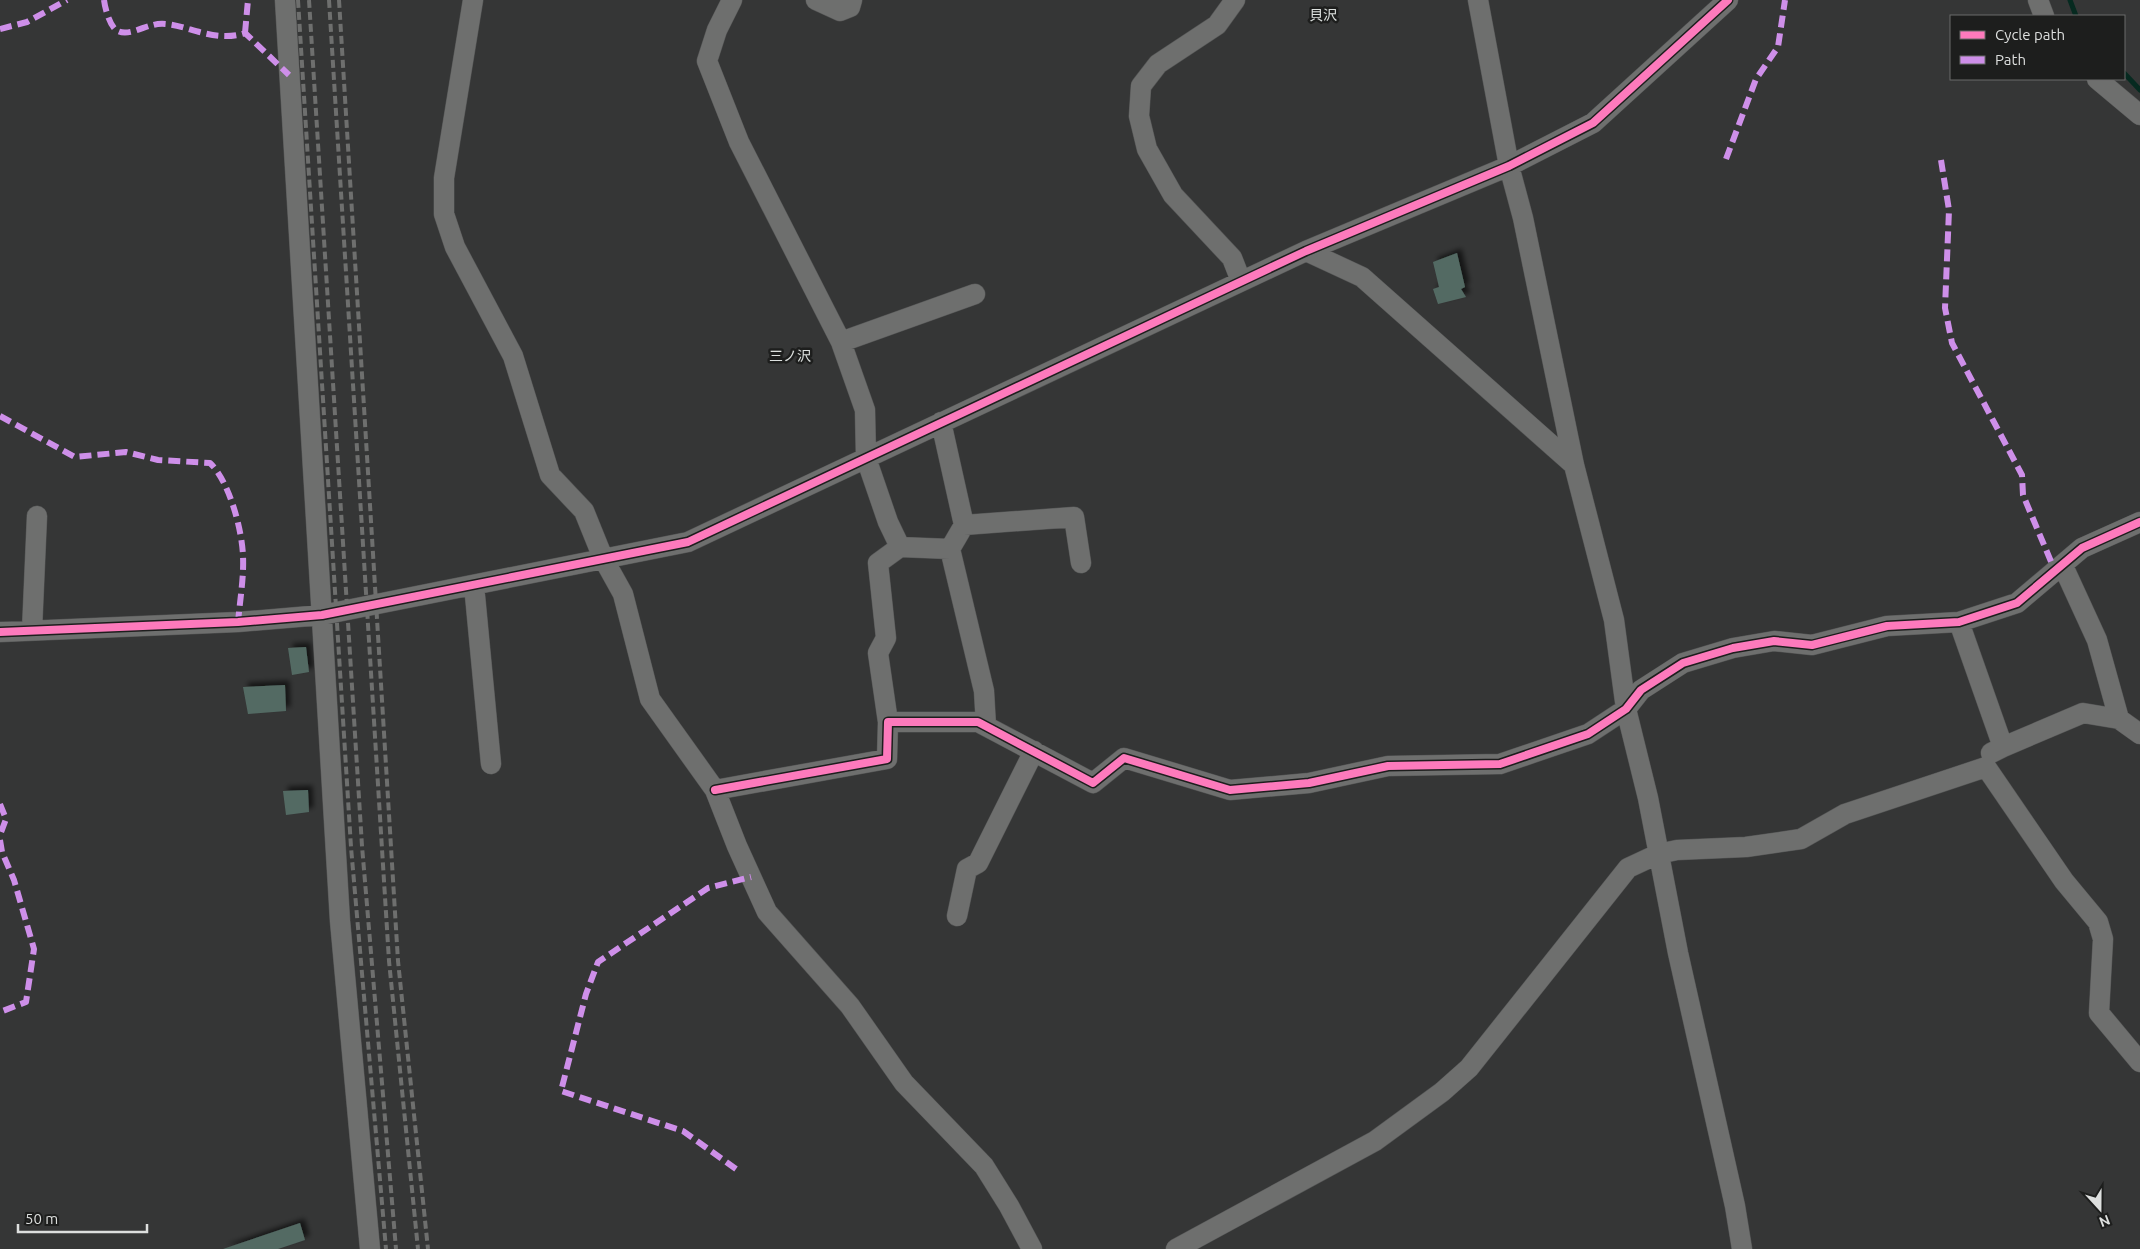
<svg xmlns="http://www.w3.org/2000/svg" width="2140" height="1249" font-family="Ubuntu,'Noto Sans JP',sans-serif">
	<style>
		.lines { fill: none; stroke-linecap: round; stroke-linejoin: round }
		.stream { stroke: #062a20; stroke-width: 5 }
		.building { fill: #536b64; filter: url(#shadow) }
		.minor-casing { stroke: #535454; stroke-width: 21 }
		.minor { stroke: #6e6f6e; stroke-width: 20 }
		.rail { stroke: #6e6f6e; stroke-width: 4; stroke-dasharray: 8 4; stroke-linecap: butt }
		.quiet { stroke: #ce8fe9; stroke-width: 6; stroke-dasharray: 12 6; stroke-linecap: butt }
		.cycleway-casing { stroke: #1d1e1d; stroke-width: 11 }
		.cycleway { stroke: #fd7abc; stroke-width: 8 }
		.labels { text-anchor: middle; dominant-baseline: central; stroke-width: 5; stroke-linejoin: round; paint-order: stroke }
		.neighbourhood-label { font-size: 14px; fill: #dde1df; stroke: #1d1e1d }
	</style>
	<defs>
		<filter id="shadow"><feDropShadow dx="4.5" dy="-4.5" stdDeviation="2.5" flood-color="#0009"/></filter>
	</defs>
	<rect width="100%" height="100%" fill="#353636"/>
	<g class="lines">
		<!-- stream -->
		<path class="stream" d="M2070 0 2076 16
			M2124 73 2140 90"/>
	</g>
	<!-- building -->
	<path class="building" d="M1457 253 1465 287 1461 289 1466 297 1438 304 1433 289 1439 287 1433 262Z
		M306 647 309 672 292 675 288 648Z
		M285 685 286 711 248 714 243 687Z
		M308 790 309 812 286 815 283 791Z
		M300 1223 305 1240 278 1249H223Z"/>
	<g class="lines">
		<!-- minor casing -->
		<g class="minor-casing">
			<path id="minor" d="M285 0 340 921 370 1249
				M473 0 444 178V214L455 247 513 356 550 475 584 511 603 558 623 594 650 699 715 790 737 846 767 912 850 1006 904 1083 984 1166 1009 1206 1032 1249
				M732 0 717 30 707 61 739 142 841 342 865 410 866 458 888 522 900 547
				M816 0 840 11 850 7 852 0
				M1235 0 1217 25 1158 64 1141 86 1139 116 1147 149 1173 195 1232 258 1241 281
				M1478 0 1509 166 1523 218 1574 465 1614 620 1626 709 1648 798 1678 953 1735 1206 1742 1249
				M2038 0 2044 16
				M2097 79 2140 115
				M1306 251 1362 277 1574 465
				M841 342 975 294
				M941 422 964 525 950 549 984 691 986 726
				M964 525 1074 517 1081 563
				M474 585 491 764
				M1959 622 2003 747 1991 753
				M32 630 37 516
				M0 632 238 622 322 615 688 542 1306 251 1509 166 1593 123 1728 0
				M2119 719 2140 734
				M888 722 878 653 886 638 878 563 900 547 950 549
				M2003 747 2083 713 2119 719 2097 640 2063 566
				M1986 767 2064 881 2098 922 2103 939 2099 1013 2140 1062
				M715 790 887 759 888 722H978L1093 783 1124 758 1230 790 1309 783 1388 766 1500 764 1588 734 1626 709 1641 690 1683 663 1733 648 1774 641 1812 645 1887 626 1959 622 2017 603 2082 548 2140 522
				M957 916 967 869 978 863 1034 751
				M1176 1249 1375 1141 1442 1092 1469 1068 1628 868 1658 854 1677 850 1746 847 1801 839 1845 814 1986 767"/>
		</g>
		<!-- minor -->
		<use href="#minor" class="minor"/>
		<!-- rail -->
		<path class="rail" d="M298 0 351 847 386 1249
			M309 0 362 846 396 1249
			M329 0 389 961 418 1249
			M339 0 398 961 428 1249"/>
		<!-- quiet -->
		<path class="quiet" d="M104 0C105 8 109 23 115 29 125 38 142 27 153 25 178 18 210 45 245 33L289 75
			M0 29 27 22 67 0
			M245 33 248 0
			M1726 159 1756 79 1778 47 1785 0
			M1941 160 1949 210 1945 308 1952 343 2022 475 2023 495 2055 571
			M0 416 75 457 126 452 158 460 210 463C229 481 242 529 243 556 244 577 240 600 238 622
			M0 804 6 819 0 835
			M0 840 2 852 14 880 34 949 26 1002 0 1012
			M736 1169 683 1131 561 1091 586 994 598 962 708 888 751 877"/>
		<!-- cycleway casing -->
		<g class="cycleway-casing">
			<path id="cycleway" d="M0 632 238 622 322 615 688 542 1306 251 1509 166 1593 123 1728 0
				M715 790 887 759 888 722H978L1093 783 1124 758 1230 790 1309 783 1388 766 1500 764 1588 734 1626 709 1641 690 1683 663 1733 648 1774 641 1812 645 1887 626 1959 622 2017 603 2082 548 2140 522"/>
		</g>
		<!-- cycleway -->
		<use href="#cycleway" class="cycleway"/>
	</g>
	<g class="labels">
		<!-- neighbourhood labels -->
		<g class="neighbourhood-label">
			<text x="1323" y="15">貝沢</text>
			<text x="790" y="356">三ノ沢</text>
		</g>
	</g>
	<!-- legend -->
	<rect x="1950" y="15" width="175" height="65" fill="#1d1e1d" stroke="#6a6b6a"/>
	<rect x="1960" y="31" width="25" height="8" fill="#fd7abc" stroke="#6a6b6a"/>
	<text x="1995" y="40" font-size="15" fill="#dddfde">Cycle path</text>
	<rect x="1960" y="56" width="25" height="8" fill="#ce8fe9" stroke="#6a6b6a"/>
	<text x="1995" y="65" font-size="15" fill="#dddfde">Path</text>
	<!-- north arrow -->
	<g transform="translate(2100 1209) rotate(159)" stroke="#1d1e1d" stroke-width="4" paint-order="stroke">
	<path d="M0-4L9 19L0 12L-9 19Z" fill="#dddfde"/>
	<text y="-8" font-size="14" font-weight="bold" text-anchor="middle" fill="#dddfde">N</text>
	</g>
	<!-- scale -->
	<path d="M18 1224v8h129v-8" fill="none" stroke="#dddfde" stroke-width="2.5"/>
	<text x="25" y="1224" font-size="15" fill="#dddfde" stroke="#1d1e1d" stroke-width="4" paint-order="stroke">50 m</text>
</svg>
